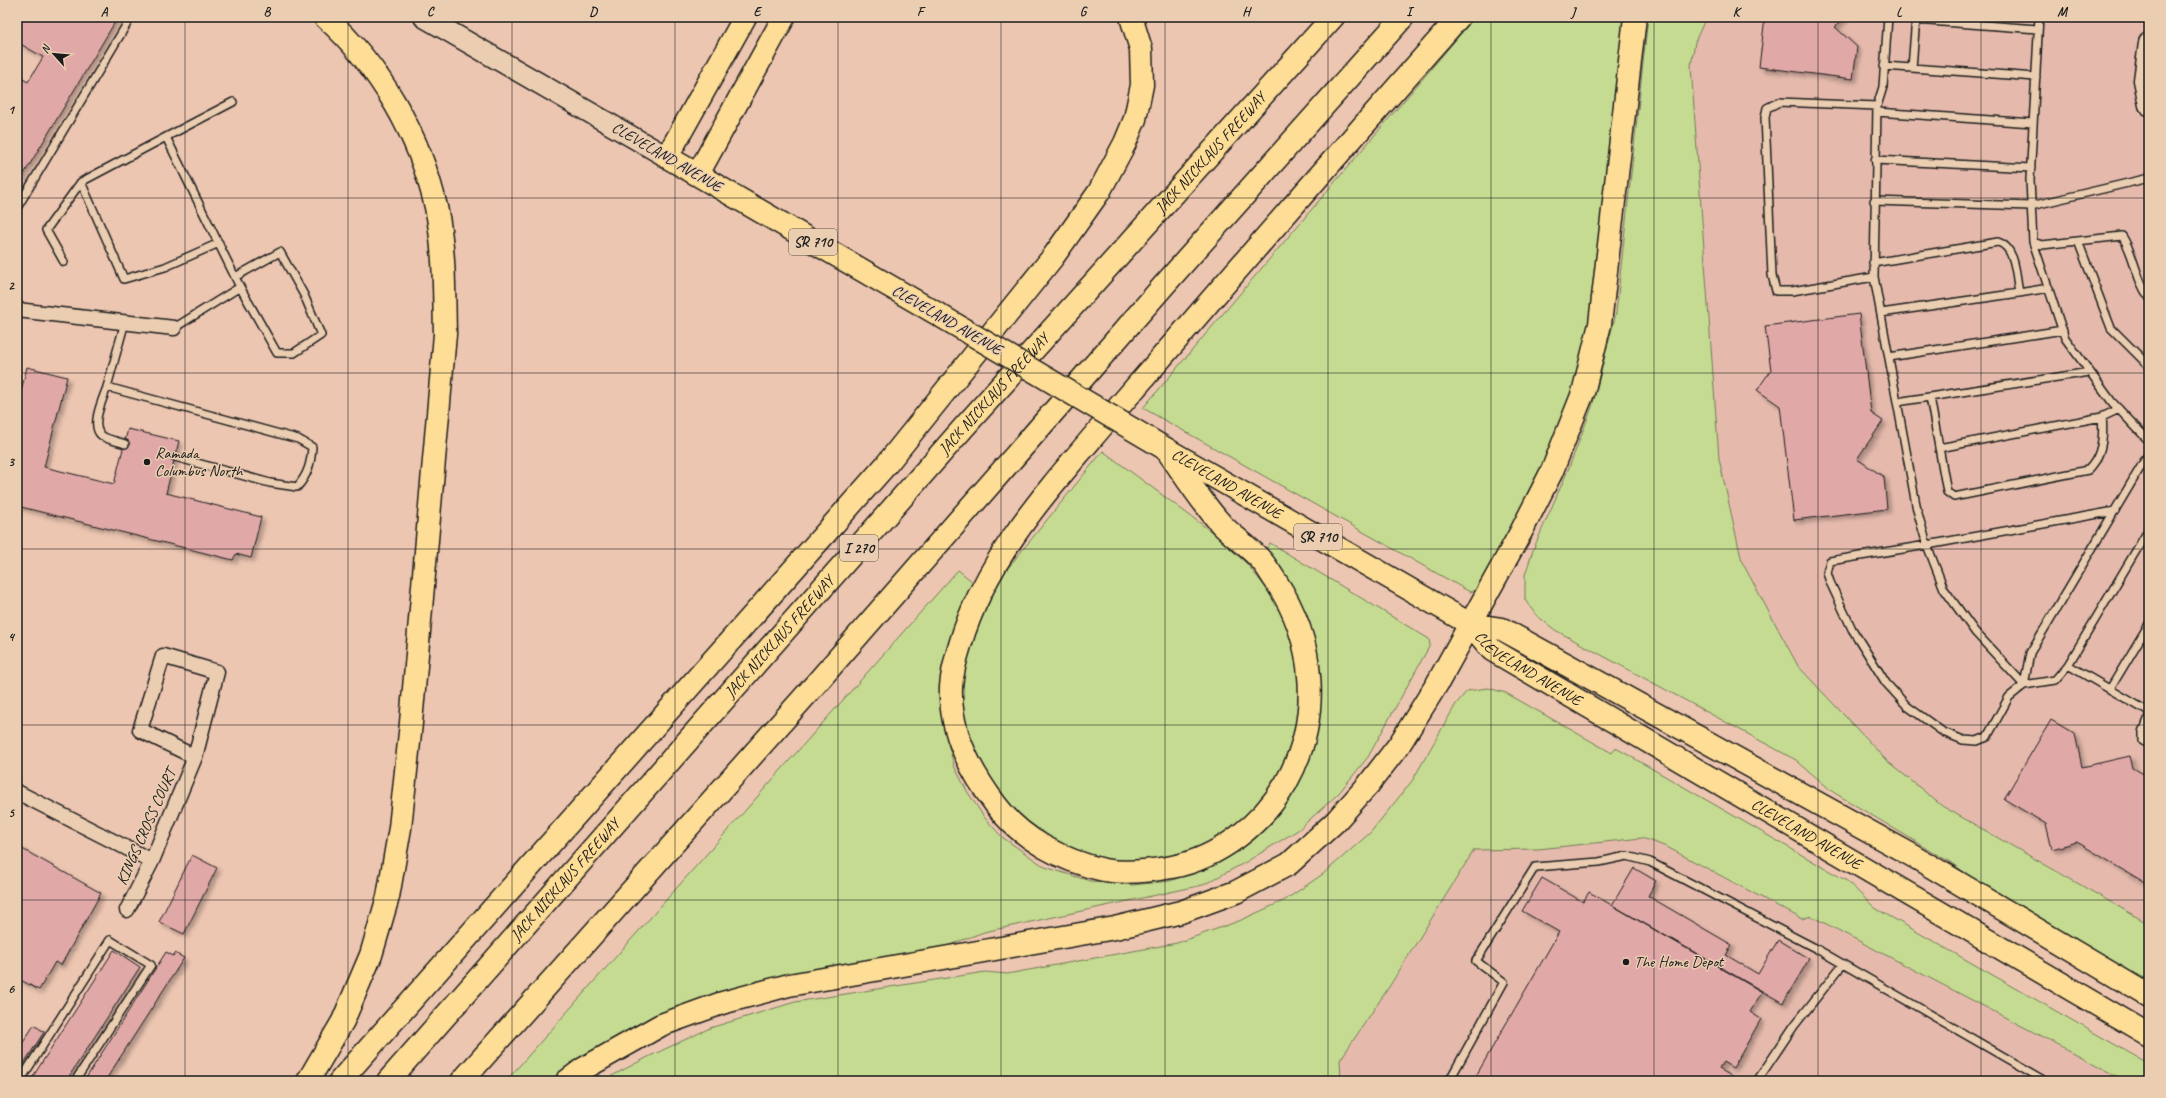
<svg xmlns="http://www.w3.org/2000/svg" width="2166" height="1098" font-family="Caveat,sans-serif">
	<style>
		.built { fill: #e5baac }
		.green { fill: #c5db91; stroke: #707c56 }
		.building { fill: #e0a9a8; stroke: #1c1c1c; filter: url(#shadow) }
		.lines { fill: none; stroke-linecap: round; stroke-linejoin: round }
		.lane-casing { stroke: #1c1c1c; stroke-width: 10 }
		.street-casing { stroke: #1c1c1c; stroke-width: 17 }
		.secondary-casing { stroke: #1c1c1c; stroke-width: 23 }
		.primary-casing { stroke: #1c1c1c; stroke-width: 25 }
		.highway-casing { stroke: #1c1c1c; stroke-width: 25 }
		.lane { stroke: #ebceb1; stroke-width: 7 }
		.street { stroke: #ebceb1; stroke-width: 14 }
		.secondary { stroke: #ebceb1; stroke-width: 20 }
		.primary { stroke: #fedd96; stroke-width: 22 }
		.highway { stroke: #fedd96; stroke-width: 22 }
		.primary-bridge-casing { stroke: #1c1c1c; stroke-width: 25; stroke-linecap: butt }
		.primary-bridge { stroke: #fedd96; stroke-width: 22 }
		.grid { fill: none; stroke: #1c1c1c; stroke-width: 1; stroke-opacity: 0.55 }
		.poi-dot { fill: #1c1c1c; stroke: #ebceb1; stroke-width: 1.5 }
		.labels { text-anchor: middle; dominant-baseline: central; stroke-width: 3; stroke-linejoin: round; paint-order: stroke }
		.shield { fill: #ebceb1; stroke: #5a5149; stroke-width: 1 }
		.shield-label { font-size: 15px; font-weight: bold; fill: #1c1c1c }
		.street-label { font-size: 16px; fill: #1c1c1c; stroke: #ebceb1 }
		.poi-label { font-size: 16px; fill: #1c1c1c; stroke: #ebceb1; text-anchor: start }
		.neatline { fill: none; stroke: #1c1c1c; stroke-width: 1.5 }
		.grid-label { font-size: 13px; text-anchor: middle; font-weight: bold; fill: #1c1c1c }
	</style>
	<defs>
		<filter id="shadow"><feDropShadow dx="3.5" dy="3.5" stdDeviation="2" flood-color="#0004"/></filter>
	</defs>
	<rect width="100%" height="100%" fill="#edc6b2"/>
	<filter id="ink" filterUnits="userSpaceOnUse"><feTurbulence type="fractalNoise" baseFrequency=".025" numOctaves="2"/><feDisplacementMap in="SourceGraphic" scale="8" xChannelSelector="R" yChannelSelector="G"/><feConvolveMatrix kernelMatrix="1 2 1 2 8 2 1 2 1" color-interpolation-filters="sRGB"/></filter>
	<g filter="url(#ink)">
		<!-- built -->
		<path class="built" d="M1706 17H2149V924L1942 806 1886 760 1798 666 1742 562 1719 459 1691 66 1695 42Z
			M1642 838 1667 847 1802 919 1810 916 2127 1081H1341L1340 1060 1389 987 1474 849H1538Z"/>
		<!-- green -->
		<path class="green" d="M1475 17H1625L1589 342 1554 455 1480 588 1470 592 1143 408Z
			M1648 17H1706L1695 42 1691 66 1719 459 1742 562 1798 666 1886 760 1942 806 2149 924V988L1979 883 1950 862 1833 792 1796 760 1555 630 1536 615 1525 600V575L1533 550 1568 470 1592 407 1616 313Z
			M1103 451 1216 535 1247 564 1275 599 1291 635 1298 662 1301 700 1295 746 1270 795 1210 849 1132 868 1068 859 982 782 959 705 962 676 973 633 986 601 1003 574Z
			M1270 543 1429 639 1430 645 1368 757 1338 794 1298 830 1246 862 1203 885 984 932 936 950 757 981 690 1006 604 1044 551 1081H506L958 570 978 586 943 697 944 728 954 766 967 791 984 817 1002 837 1045 867 1090 881 1133 885 1170 881 1208 867 1242 848 1271 824 1294 791 1309 759 1316 720 1265 551Z
			M1488 688 1506 693 1612 753 1616 748 1847 881 1875 908 2149 1064V1081H2127L1811 916 1802 919 1667 847 1642 838 1538 849 1474 850 1389 987 1340 1060 1341 1081H602L648 1057 710 1028 795 1002 985 972 1007 974 1177 943 1239 921 1285 900 1323 874 1370 833 1412 781 1456 704 1467 691Z"/>
		<!-- building -->
		<path class="building" d="M22 17H118L18 184 17 76 28 82 43 57 17 42V25Z
			M1765 17H1845L1835 27 1857 47 1853 79 1759 67Z
			M1859 314 1871 413 1883 421 1857 459 1884 477 1887 509 1794 520 1780 406 1757 390 1771 370 1765 326Z
			M27 367 67 377 44 467 114 484 128 429 179 441 166 493 261 517 251 558 236 554 233 560 17 506V408Z
			M2051 720 2075 734 2082 767 2130 756 2133 768 2149 777V885L2077 842 2052 849 2046 824 2004 799Z
			M17 846 101 893 61 965 55 962 39 990 17 978Z
			M192 855 217 868 184 934 159 922Z
			M1634 868 1656 881 1648 896 1732 945 1726 955 1758 974 1778 940 1809 959 1783 1003 1612 905Z
			M1542 878 1583 902 1589 892 1762 992 1750 1012 1761 1019 1733 1068 1723 1062 1719 1069 1733 1077 1731 1081H1473L1559 932 1522 911Z
			M114 950 140 967 66 1081H30Z
			M166 952 173 956 175 953 184 958 105 1081H84Z
			M34 1025 44 1032 17 1074V1052Z"/>
		<g class="lines">
			<!-- lane casing -->
			<g class="lane-casing">
				<path id="lane" d="M1888 17 1883 87 1877 106 1779 102 1767 108 1765 117 1772 275 1776 291H1792L1874 277 1917 510 1927 545 1830 561 1827 573 1830 582 1852 629 1886 683 1907 706 1943 732 1963 740 1977 741 1987 737 2009 697 2024 685 2055 680 2068 665 2149 712
					M2039 17 2030 180 2033 242 2042 245 2122 236C2135 255 2135 279 2149 297
					M1915 20 2038 29
					M1884 66 2036 77
					M1912 68 1916 17
					M1877 112 2033 123
					M166 137 81 182 124 279 165 267 219 243
					M1875 160 2031 168
					M1874 201 2031 206 2149 178
					M17 208 131 17
					M2078 241 2111 328 2149 366
					M2033 242 2065 338 2112 402 2149 441
					M64 262 46 230 81 182
					M1873 263 1998 242C2016 247 2016 277 2019 293L2049 288
					M235 277 280 252 304 295 321 335 294 353H277L240 287
					M1874 277 1877 106
					M1881 313 2019 293
					M125 322 107 387 298 439 312 447C311 463 308 475 297 487L270 483 175 457
					M174 328 240 287 166 137 233 102
					M1889 357 2063 330
					M107 387C103 399 90 425 101 435 107 440 117 441 125 444
					M1930 397 1947 492 1954 497 2088 470C2102 457 2104 436 2102 417L2119 409
					M1897 402 2090 372
					M1939 448 2102 417
					M2068 665 2149 529
					M2024 685 1975 632 1944 589 1927 545 2115 511
					M2024 685 2030 653 2149 453
					M2110 689 2149 624
					M2149 717 2143 732V741L2149 744
					M20 1081 110 940 151 965 75 1081
					M1449 1081 1504 982 1476 961 1535 867 1599 862 1627 856 1650 862 1815 948 2046 1081
					M1757 1081 1794 1026 1843 964"/>
			</g>
			<!-- street casing -->
			<g class="street-casing">
				<path id="street" d="M17 310 174 328
					M17 792 152 861
					M127 910 152 861 195 757 217 672 163 656 140 730 195 757"/>
			</g>
			<!-- secondary casing -->
			<g class="secondary-casing">
				<path id="secondary" d="M424 17 667 157
					M2149 43 2144 80 2149 105"/>
			</g>
			<!-- primary casing -->
			<g class="primary-casing">
				<g id="primary">
					<path d="M667 157 929 309"/>
					<path id="s1" d="M1166 449 1470 624 1492 650 2149 1035"/>
					<path d="M1470 624 1502 629 1915 857 2149 996"/>
				</g>
			</g>
			<!-- highway casing -->
			<g class="highway-casing">
				<g id="highway">
					<path d="M667 157 745 17"/>
					<path d="M698 174 784 17"/>
					<path d="M1166 449C1184 474 1201 502 1222 525 1234 537 1249 547 1260 559 1266 565 1270 573 1275 580 1316 641 1322 719 1286 783 1262 824 1219 858 1172 867 1150 871 1125 874 1104 870 1063 861 1021 839 996 805 971 772 949 730 951 687 952 673 956 658 960 645 985 559 1047 491 1104 424 1136 387 1167 351 1199 314 1285 214 1372 116 1459 17"/>
					<path d="M308 1081 343 1021 371 955 388 897 400 828 411 723 445 334C444 292 445 248 436 207 420 136 380 66 325 17"/>
					<path d="M340 1081 886 465 1053 257 1099 192 1125 143 1135 119 1142 85 1141 49 1131 17"/>
					<path id="s2" d="M388 1081 965 426 1333 17"/>
					<path d="M462 1081 814 686 1165 284 1403 17"/>
					<path d="M567 1081 583 1069 661 1025 722 1003 789 985 1115 928 1181 912 1236 892 1289 864 1335 822 1368 785 1399 745 1437 684 1521 532 1552 471 1583 393 1600 324 1635 17"/>
				</g>
			</g>
			<!-- lane -->
			<use href="#lane" class="lane"/>
			<!-- street -->
			<use href="#street" class="street"/>
			<!-- secondary -->
			<use href="#secondary" class="secondary"/>
			<!-- primary -->
			<use href="#primary" class="primary"/>
			<!-- highway -->
			<use href="#highway" class="highway"/>
			<!-- primary-bridge casing -->
			<g class="primary-bridge-casing">
				<path id="primary-bridge" d="M929 309 1166 449"/>
			</g>
			<!-- primary-bridge -->
			<use href="#primary-bridge" class="primary-bridge"/>
		</g>
	</g>
	<!-- grid -->
	<path class="grid" d="M185 17V1081M348 17V1081M512 17V1081M675 17V1081M838 17V1081M1001 17V1081M1165 17V1081M1328 17V1081M1491 17V1081M1654 17V1081M1818 17V1081M1981 17V1081M17 198H2149M17 373H2149M17 549H2149M17 725H2149M17 900H2149"/>
	<!-- markers -->
	<g class="poi-dot">
		<circle cx="147" cy="462" r="4"/>
		<circle cx="1626" cy="962" r="4"/>
	</g>
	<g class="labels">
		<!-- shield labels -->
		<g class="shield">
			<rect x="789" y="229" width="48" height="26" rx="3"/>
			<rect x="1294" y="524" width="48" height="26" rx="3"/>
			<rect x="840" y="535" width="38" height="26" rx="3"/>
		</g>
		<g class="shield-label">
			<text x="813" y="242">SR 710</text>
			<text x="1318" y="537">SR 710</text>
			<text x="859" y="548">I 270</text>
		</g>
		<!-- street labels -->
		<g class="street-label">
			<text stroke="none"><textPath href="#s2" startOffset="1240">JACK NICKLAUS FREEWAY</textPath></text>
			<text transform="translate(667 157) rotate(30)">CLEVELAND AVENUE</text>
			<text transform="translate(947 320) rotate(30)">CLEVELAND AVENUE</text>
			<text stroke="none"><textPath href="#s2" startOffset="916">JACK NICKLAUS FREEWAY</textPath></text>
			<text stroke="none"><textPath href="#s1" startOffset="70">CLEVELAND AVENUE</textPath></text>
			<text stroke="none"><textPath href="#s2" startOffset="592">JACK NICKLAUS FREEWAY</textPath></text>
			<text stroke="none"><textPath href="#s1" startOffset="425">CLEVELAND AVENUE</textPath></text>
			<text transform="translate(146 827) rotate(-66)">KINGS CROSS COURT</text>
			<text stroke="none"><textPath href="#s1" startOffset="749">CLEVELAND AVENUE</textPath></text>
			<text stroke="none"><textPath href="#s2" startOffset="268">JACK NICKLAUS FREEWAY</textPath></text>
		</g>
		<!-- poi labels -->
		<g class="poi-label">
			<text x="155" y="453">Ramada<tspan x="155" dy="18">Columbus North</tspan></text>
			<text x="1634" y="962">The Home Depot</text>
		</g>
	</g>
	<!-- margin -->
	<rect width="2166" height="1098" fill="none" stroke="#ebceb1" stroke-width="44"/>
	<!-- north arrow -->
	<g transform="translate(54 54) rotate(297)" stroke="#ebceb1" stroke-width="3" paint-order="stroke">
	<path d="M0-3L7 15L0 10L-7 15Z" fill="#1c1c1c"/>
	<text y="-6" font-size="11" font-weight="bold" text-anchor="middle" fill="#1c1c1c">N</text>
	</g>
	<rect x="22" y="22" width="2122" height="1054" class="neatline"/>
	<g class="grid-label">
		<text x="104" y="16">A</text>
		<text x="267" y="16">B</text>
		<text x="430" y="16">C</text>
		<text x="593" y="16">D</text>
		<text x="757" y="16">E</text>
		<text x="920" y="16">F</text>
		<text x="1083" y="16">G</text>
		<text x="1246" y="16">H</text>
		<text x="1409" y="16">I</text>
		<text x="1573" y="16">J</text>
		<text x="1736" y="16">K</text>
		<text x="1899" y="16">L</text>
		<text x="2062" y="16">M</text>
		<text x="11" y="114">1</text>
		<text x="11" y="290">2</text>
		<text x="11" y="466">3</text>
		<text x="11" y="641">4</text>
		<text x="11" y="817">5</text>
		<text x="11" y="993">6</text>
	</g>
</svg>
